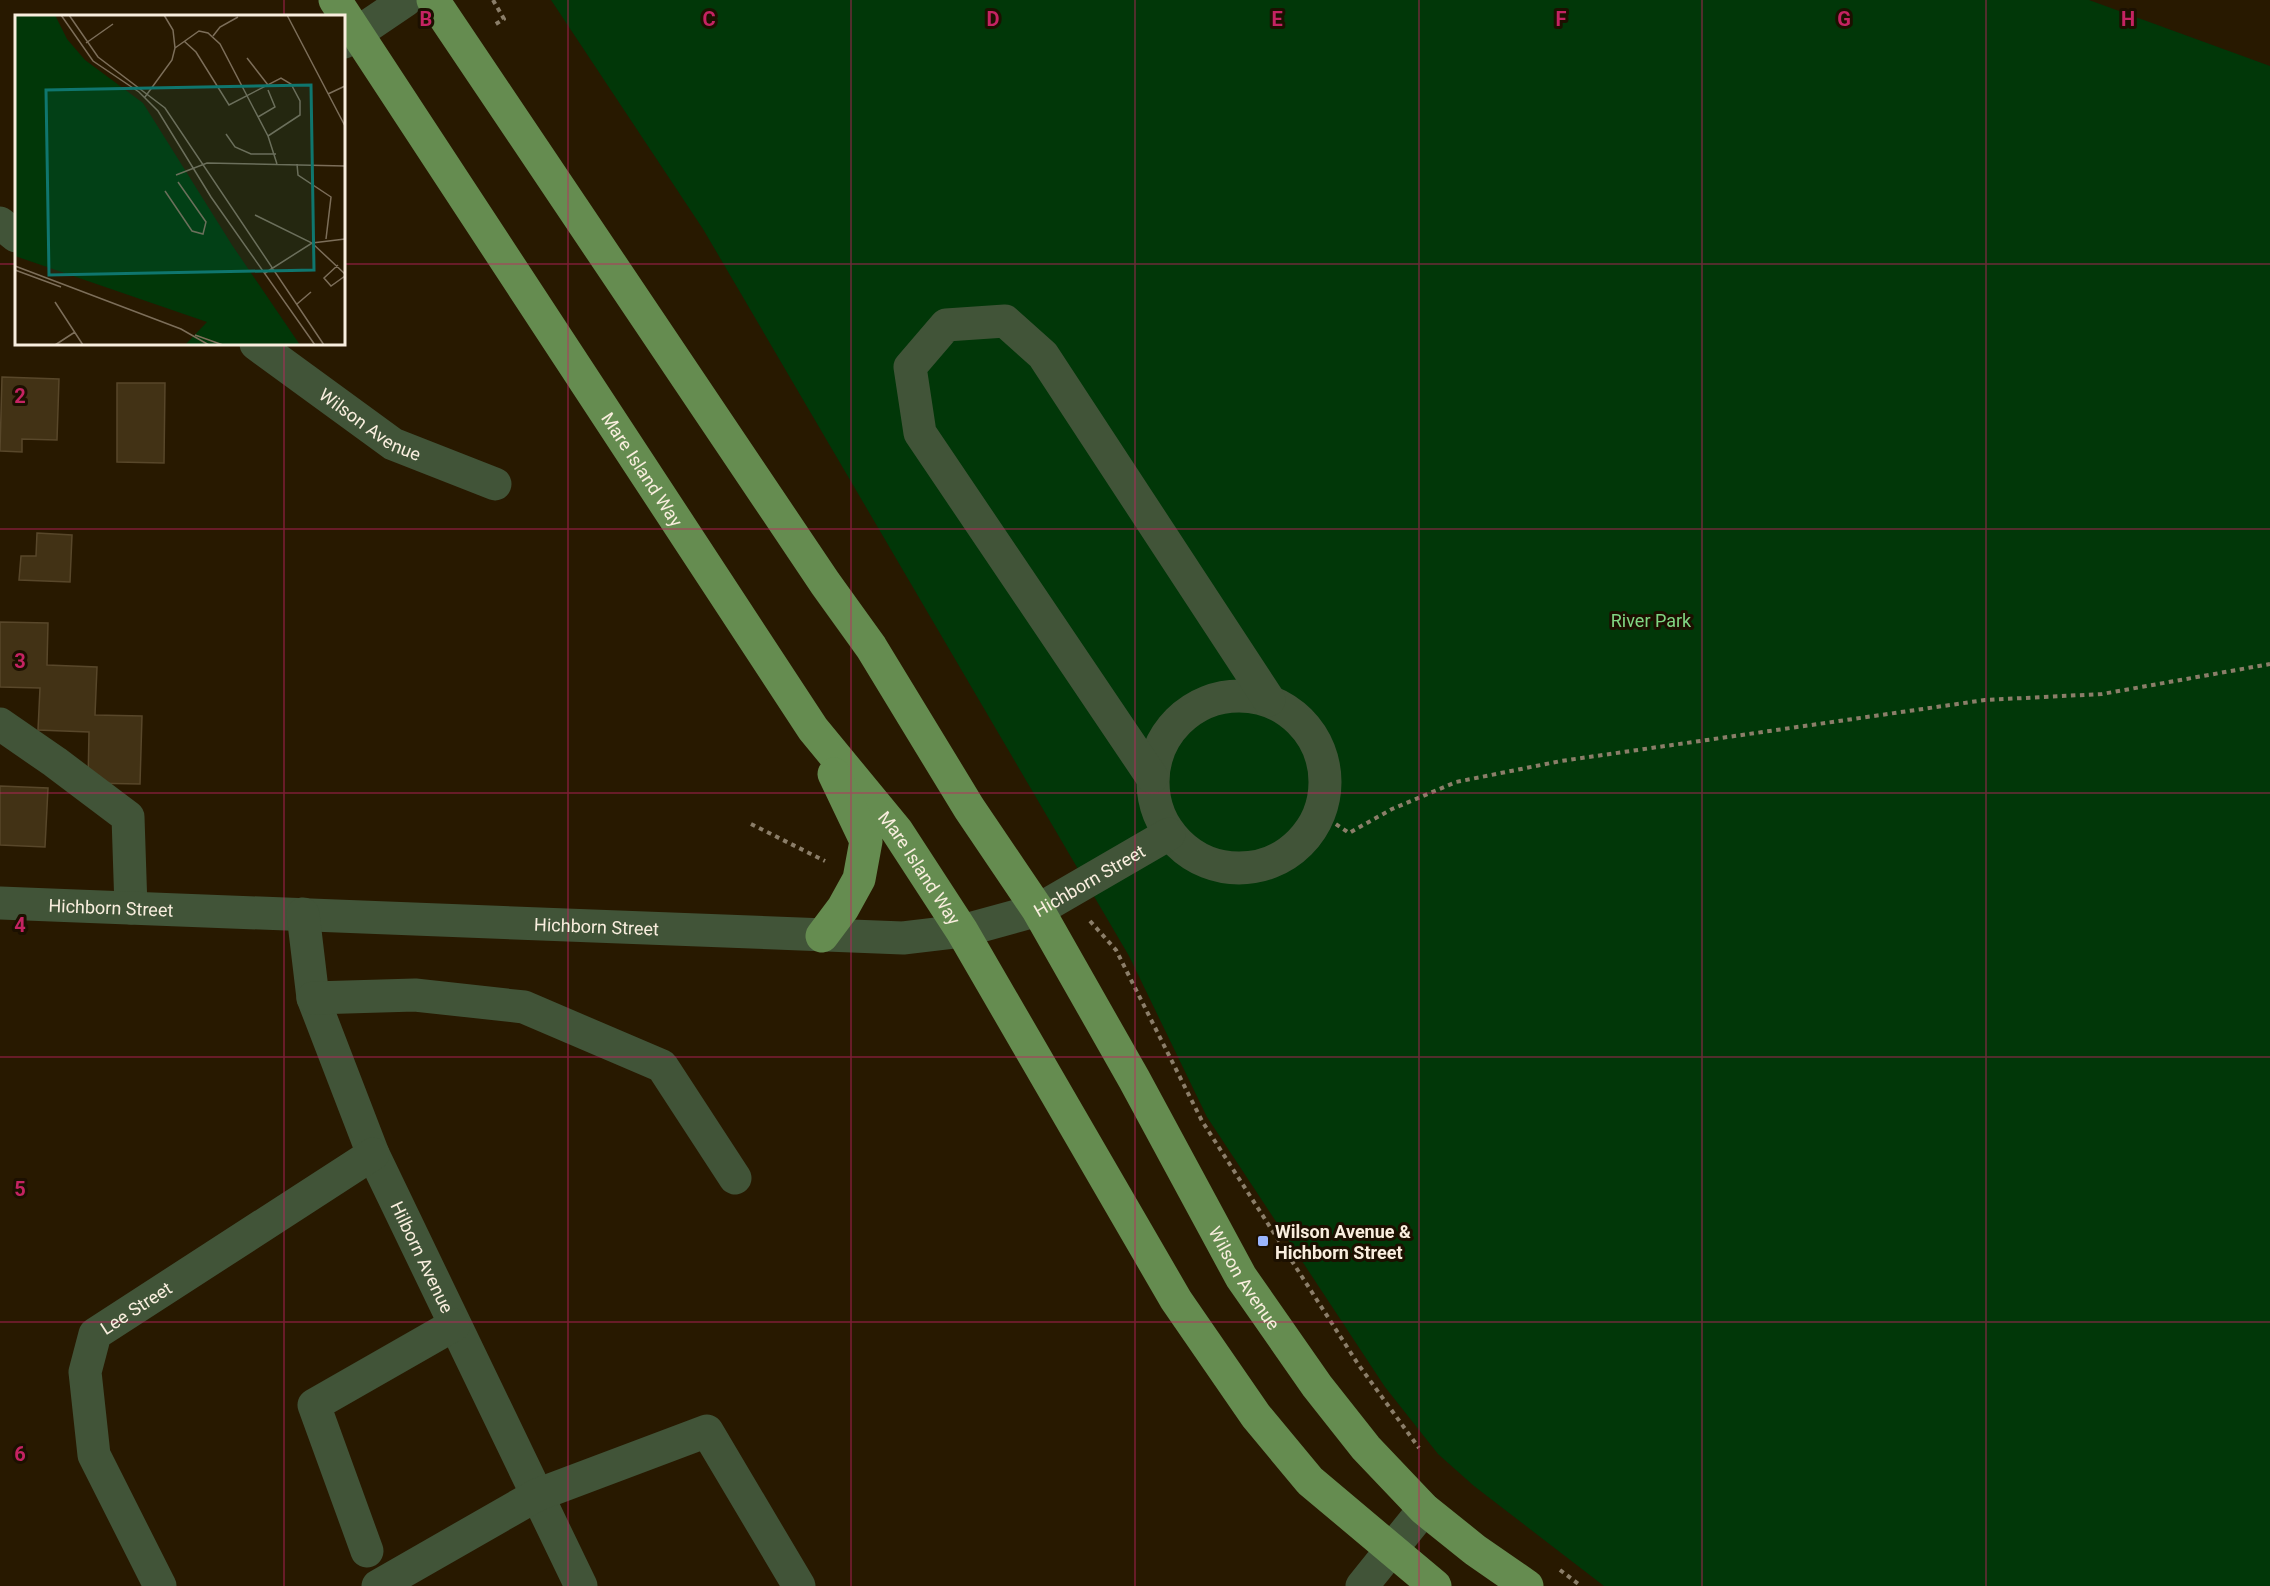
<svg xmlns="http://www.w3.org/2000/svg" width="2270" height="1586" font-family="Roboto,sans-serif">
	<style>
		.green { fill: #013708 }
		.building { fill: #423215; stroke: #58472a; stroke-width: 1.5 }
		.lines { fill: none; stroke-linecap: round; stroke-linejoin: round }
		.path { stroke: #8b7e69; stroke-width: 4; stroke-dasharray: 4.5 4.5; stroke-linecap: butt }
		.minor { stroke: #415438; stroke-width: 33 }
		.major { stroke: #658c50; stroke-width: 33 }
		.grid { fill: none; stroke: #c52362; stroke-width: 1.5; stroke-opacity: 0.55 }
		.poi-dot { fill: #9ab5fd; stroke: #1c1000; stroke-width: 2 }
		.labels { text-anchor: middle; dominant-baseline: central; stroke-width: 6; stroke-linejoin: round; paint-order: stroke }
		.street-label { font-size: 18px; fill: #f9eede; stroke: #1c1000 }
		.park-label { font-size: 18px; fill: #81d783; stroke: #1c1000 }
		.poi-label { font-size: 18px; font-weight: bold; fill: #f9eede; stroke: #1c1000; text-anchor: start }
		.inset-road { fill: none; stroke: #7c6e59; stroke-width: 1.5 }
		.view { fill: #0f766e; fill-opacity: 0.15; stroke: #0f766e; stroke-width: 3 }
		.inset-edge { fill: none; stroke: #f9eede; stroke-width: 3 }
		.grid-label { font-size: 20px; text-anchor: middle; font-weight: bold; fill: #c52362; stroke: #1c1000; stroke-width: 6; stroke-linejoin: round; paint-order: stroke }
	</style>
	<rect width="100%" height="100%" fill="#281900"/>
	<!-- green -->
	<path class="green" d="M551 0H2089L2270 66V1586H1604L1474 1486 1438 1454 1385 1387 1207 1117 1129 956 703 229Z"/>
	<!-- building -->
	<path class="building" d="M2 377 59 379 57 440 22 439V452L0 451Z
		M117 383H165L164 463 117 462Z
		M37 533 72 535 70 582 19 580 21 556H36Z
		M0 622 48 623 47 665 97 667 95 715 142 716 140 784 88 783 89 732 38 730 40 688 0 687Z
		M0 786 48 788 45 847 0 845Z"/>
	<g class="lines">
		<!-- path -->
		<path class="path" d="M493 0 504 19 494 25
			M1321 814 1349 833 1392 809 1456 782 1561 761 1985 700 2102 694 2270 664
			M751 824 825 861
			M1090 921 1116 950 1202 1121 1358 1364 1419 1448
			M1560 1570 1581 1586"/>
		<!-- minor -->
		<g class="minor">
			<path d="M344 42 406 0"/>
			<path d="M0 223 16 236"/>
			<path id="s1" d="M256 344 393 444 495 484"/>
			<circle cx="1239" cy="782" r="86"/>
			<path d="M0 724 55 762 128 817 131 908"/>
			<path d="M1152 777 920 433 910 367 946 325 1005 321 1043 355 1269 700"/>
			<path id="s2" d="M0 903 903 938 962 931 1038 910 1169 834"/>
			<path id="s3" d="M303 914 313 998 373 1154 581 1586"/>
			<path d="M313 998 415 995 524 1007 662 1066 735 1178"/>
			<path d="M367 1551 314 1405 454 1325"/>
			<path id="s4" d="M160 1586 94 1455 85 1372 95 1334 373 1154"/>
			<path d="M378 1586 537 1495 707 1431 799 1586"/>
			<path d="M1362 1586 1424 1509"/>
		</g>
		<!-- major -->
		<g class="major">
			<path id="s5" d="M335 0 813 729 897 831 962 931 1176 1300 1256 1416 1310 1481 1435 1586"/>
			<path id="s6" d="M433 0 825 583 871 647 969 808 1038 910 1134 1079 1241 1277 1317 1386 1366 1448 1424 1509 1475 1550 1527 1586"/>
			<path d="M822 936 843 908 859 879 866 841 834 774"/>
		</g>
	</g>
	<!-- grid -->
	<path class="grid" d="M284 0V16M568 0V1586M851 0V1586M1135 0V1586M1419 0V1586M1702 0V1586M1986 0V1586M0 264H16M344 264H2270M284 344V1586M0 529H2270M0 793H2270M0 1057H2270M0 1322H2270"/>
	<!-- markers -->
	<rect class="poi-dot" x="1257" y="1235" width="12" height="12" rx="3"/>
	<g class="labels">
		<!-- street labels -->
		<g class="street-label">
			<text stroke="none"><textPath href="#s1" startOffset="140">Wilson Avenue</textPath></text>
			<text stroke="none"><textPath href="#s5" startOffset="561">Mare Island Way</textPath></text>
			<text stroke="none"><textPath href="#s5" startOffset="1047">Mare Island Way</textPath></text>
			<text stroke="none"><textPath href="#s2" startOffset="1101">Hichborn Street</textPath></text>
			<text stroke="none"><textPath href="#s2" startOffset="111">Hichborn Street</textPath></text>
			<text stroke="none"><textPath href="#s2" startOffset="597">Hichborn Street</textPath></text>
			<text stroke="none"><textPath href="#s3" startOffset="366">Hilborn Avenue</textPath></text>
			<text stroke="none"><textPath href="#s6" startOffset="1515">Wilson Avenue</textPath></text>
			<text stroke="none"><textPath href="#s4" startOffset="318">Lee Street</textPath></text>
		</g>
		<!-- park labels -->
		<g class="park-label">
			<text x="1651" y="620">River Park</text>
		</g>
		<!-- poi labels -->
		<g class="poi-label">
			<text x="1275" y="1231">Wilson Avenue &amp;<tspan x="1275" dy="21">Hichborn Street</tspan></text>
		</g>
	</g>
	<!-- overview -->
	<g transform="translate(15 15)">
		<rect width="330" height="330" fill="#281900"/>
		<path d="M0 0H40L52 24 70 45 128 88 217 230 285 330H170L192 307 0 241Z" fill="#013708"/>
		<path class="inset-road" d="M46 0 78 46 124 77 143 96 196 182 300 330M54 0 83 42 150 93 309 330M272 0 330 111M198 21 205 12 223 2M169 26 181 37 214 90 266 63 276 69 285 86V100L253 121M71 28 98 9M160 33 184 16 193 18 205 29 253 121 262 149M232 43 253 70M313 79 330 71M130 82 157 45 160 33 158 15 149 0M243 102 260 92 253 75M211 119 220 132 236 139H261M282 149 283 160 316 182 311 224M161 160 192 148 330 151M150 176 177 216 188 219 191 207 163 167M240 200 297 228 330 259M323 250 309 263 316 271 330 261M0 251 166 314 194 330M0 255 46 272M250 258 297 228 330 224M40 287 68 330M282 289 296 277M180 320 208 330M40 330 60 317"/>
		<path class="view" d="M296 70 299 255 34 260 31 75Z"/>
		<rect width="330" height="330" class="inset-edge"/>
	</g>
	<g class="grid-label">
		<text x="426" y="26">B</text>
		<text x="709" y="26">C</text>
		<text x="993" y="26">D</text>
		<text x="1277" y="26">E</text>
		<text x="1561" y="26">F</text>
		<text x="1844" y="26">G</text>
		<text x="2128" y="26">H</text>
		<text x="20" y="403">2</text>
		<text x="20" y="668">3</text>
		<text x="20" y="932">4</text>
		<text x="20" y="1196">5</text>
		<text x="20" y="1461">6</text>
	</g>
</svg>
